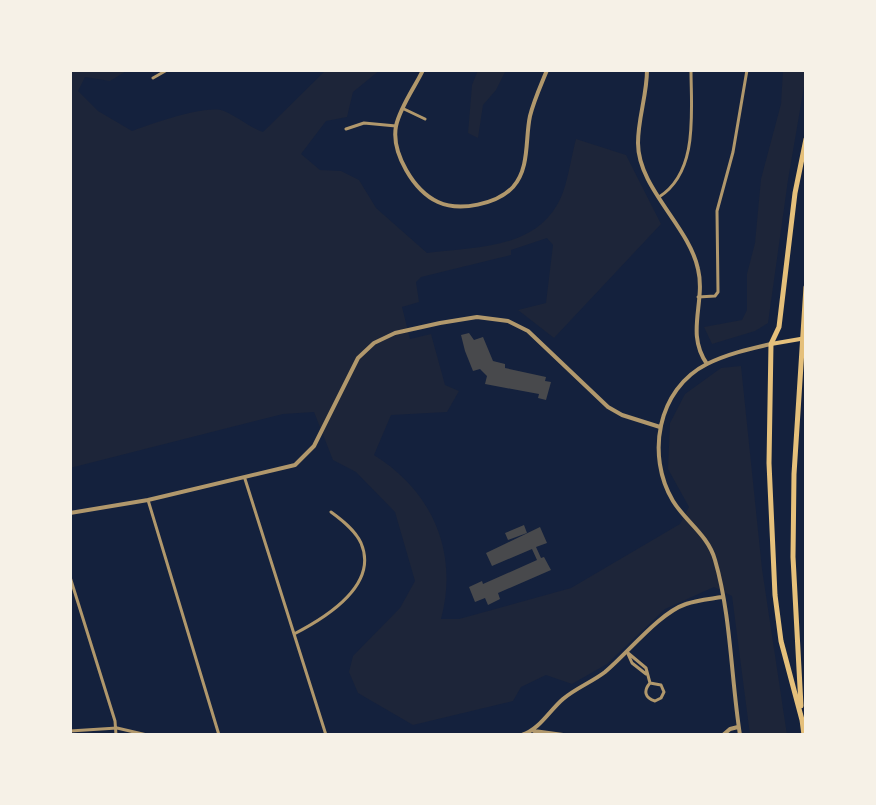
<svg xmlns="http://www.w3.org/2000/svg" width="876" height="805" font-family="'Work Sans',sans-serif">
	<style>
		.green { fill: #1d2539 }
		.building { fill: #48494c }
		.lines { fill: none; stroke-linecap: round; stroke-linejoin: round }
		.minor { stroke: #b1986c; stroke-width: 3 }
		.tertiary { stroke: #b1986c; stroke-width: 4 }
		.secondary { stroke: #e5c07b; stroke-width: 4 }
		.motorway { stroke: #e5c07b; stroke-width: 5 }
	</style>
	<rect width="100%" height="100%" fill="#14213d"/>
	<!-- green -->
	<path class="green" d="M70 70H128L110 81 85 77 78 91 98 111 132 131C152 124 206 104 224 111 238 117 249 127 263 132L326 70H380L353 92 347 117 326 121 301 154 320 170 341 171 359 180 376 208 427 253C472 247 531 250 557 205 567 190 571 157 576 139L626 155 661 224 554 338 518 310 546 303 553 245 547 238 511 250V255L421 277 416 282 419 302 402 307 410 339 431 334 445 385 459 391 447 412 391 415 374 455C432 491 459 552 441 619H459L571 588 680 524 689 507 668 469 670 423 685 394 721 368 741 366 762 569 787 735H750L732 596 714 587 665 609 607 664 572 684 546 675 521 687 513 701 413 725 358 693 349 672 353 656 400 608 415 581 395 512 356 472 333 460 314 412 283 414 70 468Z
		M478 70H506L496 90 483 105 478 138 468 133 472 85Z
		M783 70H806V75L788 180 768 323 755 331 712 344 704 327 742 320 747 310V274L755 243 761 179 781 104Z"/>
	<!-- building -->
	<path class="building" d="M469 333 474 340 483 337 493 361 505 364V368L546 377 545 381 551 382 546 400 538 398 539 394 485 384 487 376 480 369 473 371 465 351 461 335Z
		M524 525 527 533 508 540 505 533Z
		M540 527 547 543 536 547 541 558 544 557 551 570 498 593 500 599 488 605 485 598 475 602 469 587 482 581 483 584 537 560 532 549 492 566 486 553Z"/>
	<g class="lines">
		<!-- minor -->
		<path class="minor" d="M153 78 167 70
			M404 109 425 119
			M346 129 364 123 396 126
			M659 197C699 172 691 111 691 70
			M698 297 715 296 718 292 717 211 733 152 747 70
			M245 479 326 735
			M148 500 219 735
			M70 577 115 721 116 735
			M294 634C325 618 379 585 361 543 355 530 342 520 331 512
			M628 653 646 668 650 683C643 691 645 698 655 701L661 698 664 692 661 685 650 683
			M628 654 632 663 646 674
			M70 731 117 728 147 735"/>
		<!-- tertiary -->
		<path class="tertiary" d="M423 70C415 87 400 107 396 126 391 153 414 191 438 202 460 212 497 204 513 187 530 168 525 139 530 116 534 100 541 85 547 70
			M647 70C647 95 638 118 638 143 638 188 689 226 698 269 706 302 685 333 707 364
			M70 513 148 500 295 465 314 446 358 358 374 343 395 333 440 323 477 317 508 321 528 331 608 407 622 415 660 427
			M534 731 563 735
			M522 735C540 729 549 711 563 699 576 688 592 682 605 672 628 653 659 613 686 604 697 600 710 599 722 597
			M723 735 730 729 738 727
			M740 735C731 678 731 615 715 560 708 535 686 522 673 501 646 456 657 389 707 364 727 354 749 349 771 344"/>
		<!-- secondary -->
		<path class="secondary" d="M771 344 806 338"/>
		<!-- motorway -->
		<path class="motorway" d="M801 706 793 557 794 474 806 287
			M802 720 781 641 775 595 769 463 771 344 779 327 795 193 806 139
			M802 720 804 735"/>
	</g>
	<!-- border -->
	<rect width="876" height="805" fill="none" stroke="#f6f1e7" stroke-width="144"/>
</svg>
